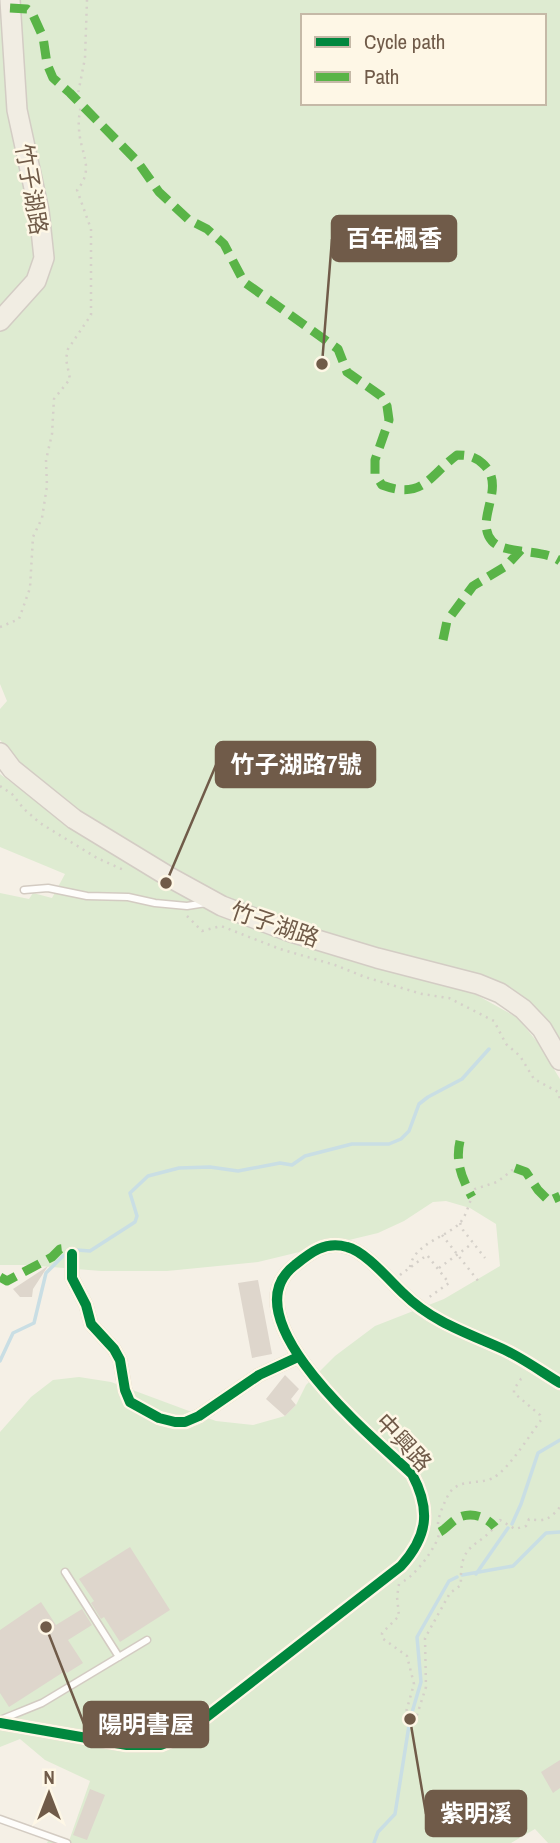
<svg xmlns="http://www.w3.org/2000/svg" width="560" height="1843" font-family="'Archivo Narrow','Noto Sans TC',sans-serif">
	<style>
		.green { fill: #deebd1; fill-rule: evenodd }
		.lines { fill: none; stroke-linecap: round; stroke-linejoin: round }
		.stream { stroke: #c9dee4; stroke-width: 3.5 }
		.building { fill: #ded6cc }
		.lane-casing { stroke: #d3cbc2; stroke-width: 9 }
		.street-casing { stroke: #d3cbc2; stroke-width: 15 }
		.primary-casing { stroke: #d3ccc4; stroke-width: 22 }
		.path { stroke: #d5d0c9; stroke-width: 2.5; stroke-dasharray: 2 5; stroke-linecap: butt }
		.lane { stroke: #fefdfb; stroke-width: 6 }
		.street { stroke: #fefdfb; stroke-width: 12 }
		.primary { stroke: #f1ede3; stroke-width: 19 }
		.quiet { stroke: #59b447; stroke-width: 9; stroke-dasharray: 18 9; stroke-linecap: butt }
		.cycleway-casing { stroke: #fef7e6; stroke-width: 15 }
		.cycleway { stroke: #00873e; stroke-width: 10 }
		.labels { text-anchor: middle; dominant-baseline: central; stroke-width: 5; stroke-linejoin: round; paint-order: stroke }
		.street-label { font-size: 23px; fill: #705b49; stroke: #fef7e6 }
		.leader { fill: none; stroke: #705b49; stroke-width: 2.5 }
		.callout-dot { fill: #705b49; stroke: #fef7e6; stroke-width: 2.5 }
		.callout { fill: #705b49; stroke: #705b49; stroke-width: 2.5 }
		.callout-label { font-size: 24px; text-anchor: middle; font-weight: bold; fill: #fff }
	</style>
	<rect width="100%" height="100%" fill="#f5f0e6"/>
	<!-- green -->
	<path class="green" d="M0 0H560V1045L537 1013 227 900 100 828 34 778 0 740V709L7 701 0 684ZM303 16H544V103H303Z
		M0 774 78 832 211 912 287 941 371 967 464 988 518 1018 538 1043 560 1079V1843H548L535 1829 511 1843H47L51 1835 69 1841 90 1781 45 1760 20 1739 0 1747V1432L31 1397 53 1380 79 1377 111 1382 216 1421 253 1425 285 1416 296 1405 306 1385 335 1356 375 1326 444 1299 500 1266 496 1224 470 1208 446 1201 433 1202 404 1221 378 1233 258 1262 167 1271H101L27 1265H0V893L29 899 33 893 52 898 65 874 0 847Z"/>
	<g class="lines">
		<!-- stream -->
		<path class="stream" d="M0 1361 13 1333 34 1323 46 1273 63 1256 77 1250 90 1251 135 1222 137 1216 130 1193 148 1176 179 1168 210 1167 238 1171 280 1163 292 1165 305 1156 352 1144H389L401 1139 409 1131 419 1104 428 1097 462 1079 489 1049
			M512 1524 521 1504 538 1453 560 1440
			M476 1574 508 1528
			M462 1575 513 1566 546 1533 560 1532
			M374 1843 378 1832 395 1814 410 1719 421 1682 417 1637 449 1581 457 1577"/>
	</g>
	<!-- building -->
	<path class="building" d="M48 1266 33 1289 32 1297H20L13 1289Z
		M258 1280 272 1354 252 1358 238 1283Z
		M285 1375 299 1389 291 1399 296 1405 285 1416 266 1399Z
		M130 1547 170 1610 120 1642 104 1617 101 1619 91 1603 94 1601 79 1579Z
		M41 1602 56 1625 82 1609 92 1625 68 1640 83 1663 67 1673 65 1671 9 1707 0 1693V1630Z
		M560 1760V1788L553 1793 541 1772Z
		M90 1789 105 1795 87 1840 73 1835Z"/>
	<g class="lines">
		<!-- lane casing -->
		<g class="lane-casing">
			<path id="lane" d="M24 890 48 888 87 896 128 897 155 903 187 906 206 903
				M65 1572 119 1657
				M0 1720 42 1703 147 1640
				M0 1819 67 1843"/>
		</g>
		<!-- street casing -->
		<g class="street-casing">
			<path id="street" d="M72 1254V1278L86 1305 91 1324 114 1349 120 1360 125 1390 130 1402 159 1418 175 1422H185L199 1416 259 1375 298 1357
				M0 1723 127 1745H161L182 1736 401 1566C428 1536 431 1510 412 1474 376 1440 226 1318 295 1265 311 1252 325 1241 347 1247 365 1251 390 1281 404 1294 432 1322 470 1334 505 1350 524 1359 542 1372 560 1383"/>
		</g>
		<!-- primary casing -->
		<g class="primary-casing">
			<path id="primary" d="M0 321 36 281 44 258 39 211 17 110 10 0
				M0 753 12 769 74 819 171 878 222 906 291 932 377 958 478 984 500 993 523 1009 542 1029 560 1060"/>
		</g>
		<!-- path -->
		<path class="path" d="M77 99 85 58 87 0
			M0 627 19 619 30 588 33 537 42 518 47 486 46 460 52 434 54 399 70 379 66 359 68 349 91 315V229L77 190C96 168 79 152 79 127 78 120 80 112 81 104
			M0 786 12 794 24 809 40 823 97 858 126 871
			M187 916 202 931 221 926 280 949 335 965 365 977 422 994 449 998 494 1021 506 1044 520 1056 534 1079 558 1092 560 1099
			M460 1223 463 1230 485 1258
			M442 1235 479 1282
			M410 1267C414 1244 444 1238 459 1224 467 1216 470 1199 475 1189L497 1182 515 1168
			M439 1268 473 1243
			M400 1275 427 1255 449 1283 428 1298
			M404 1581C416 1574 436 1548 439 1534 441 1527 438 1531 438 1524 438 1517 445 1500 449 1494 458 1478 479 1485 493 1478 508 1470 530 1435 541 1420L540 1415 514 1393V1389L521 1379 526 1377
			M399 1584 397 1597 399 1616 382 1633V1638L407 1656 414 1684 406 1712 417 1715 426 1687 425 1638 450 1593 461 1585C459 1538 479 1551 500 1520L515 1529 526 1526 529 1519C545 1522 550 1519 560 1507"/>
		<!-- lane -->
		<use href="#lane" class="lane"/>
		<!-- street -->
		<use href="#street" class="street"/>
		<!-- primary -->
		<use href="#primary" class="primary"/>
		<!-- quiet -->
		<path class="quiet" d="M10 8 27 9 32 13 43 37 47 64 53 78 70 93 137 161 159 192 189 220 207 229 224 244 244 282 338 349 347 372 381 396 387 406 389 420 375 460V474L382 485C423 500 428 477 457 455 467 455 474 456 482 463 509 486 473 519 492 541 504 555 542 548 560 561
			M443 640 447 621 473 586 506 566 521 550
			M460 1141C455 1162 462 1179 472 1197
			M515 1168 526 1172 538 1190 549 1201 560 1196
			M0 1277 7 1281 52 1257 60 1249 69 1248
			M440 1532C447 1528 452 1521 458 1518 471 1511 487 1517 495 1527"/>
		<!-- cycleway casing -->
		<g class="cycleway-casing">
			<path id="cycleway" d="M72 1254V1278L86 1305 91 1324 114 1349 120 1360 125 1390 130 1402 159 1418 175 1422H185L199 1416 259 1375 298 1357
				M0 1723 127 1745H161L182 1736 401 1566C428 1536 431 1510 412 1474 376 1440 226 1318 295 1265 311 1252 325 1241 347 1247 365 1251 390 1281 404 1294 432 1322 470 1334 505 1350 524 1359 542 1372 560 1383"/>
		</g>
		<!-- cycleway -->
		<use href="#cycleway" class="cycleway"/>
	</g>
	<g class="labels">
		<!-- street labels -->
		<g class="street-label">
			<text transform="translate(32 189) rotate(80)">竹子湖路</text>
			<text transform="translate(275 924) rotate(19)">竹子湖路</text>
			<text transform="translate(404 1442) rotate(47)">中興路</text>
		</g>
	</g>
	<!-- callouts -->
	<path class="leader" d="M322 364L332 239M166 883L216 765M46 1627L84 1724M410 1719L426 1814"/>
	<g class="callout-dot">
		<circle cx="322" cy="364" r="7"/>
		<circle cx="166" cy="883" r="7"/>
		<circle cx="46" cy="1627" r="7"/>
		<circle cx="410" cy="1719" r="7"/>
	</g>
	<g class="callout">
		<rect x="332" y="216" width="124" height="45" rx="7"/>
		<rect x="216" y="742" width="159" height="45" rx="7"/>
		<rect x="84" y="1702" width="124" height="45" rx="7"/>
		<rect x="426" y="1791" width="100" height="45" rx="7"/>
	</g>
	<g class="callout-label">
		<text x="394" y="247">百年楓香</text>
		<text x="296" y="773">竹子湖路7號</text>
		<text x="146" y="1733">陽明書屋</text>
		<text x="476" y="1822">紫明溪</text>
	</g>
	<!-- legend -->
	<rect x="301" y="14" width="245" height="91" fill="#fef7e6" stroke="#c5b9a7" stroke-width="2"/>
	<rect x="315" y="37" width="35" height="10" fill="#00873e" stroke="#c5b9a7" stroke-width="2"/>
	<text x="364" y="49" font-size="21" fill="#705b49">Cycle path</text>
	<rect x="315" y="72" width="35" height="10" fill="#59b447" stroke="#c5b9a7" stroke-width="2"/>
	<text x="364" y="84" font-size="21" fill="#705b49">Path</text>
	<!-- north arrow -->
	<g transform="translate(49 1794)" stroke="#fef7e6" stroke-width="5" paint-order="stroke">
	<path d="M0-5L12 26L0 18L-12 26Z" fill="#705b49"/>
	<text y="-10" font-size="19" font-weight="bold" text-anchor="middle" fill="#705b49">N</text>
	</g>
</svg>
